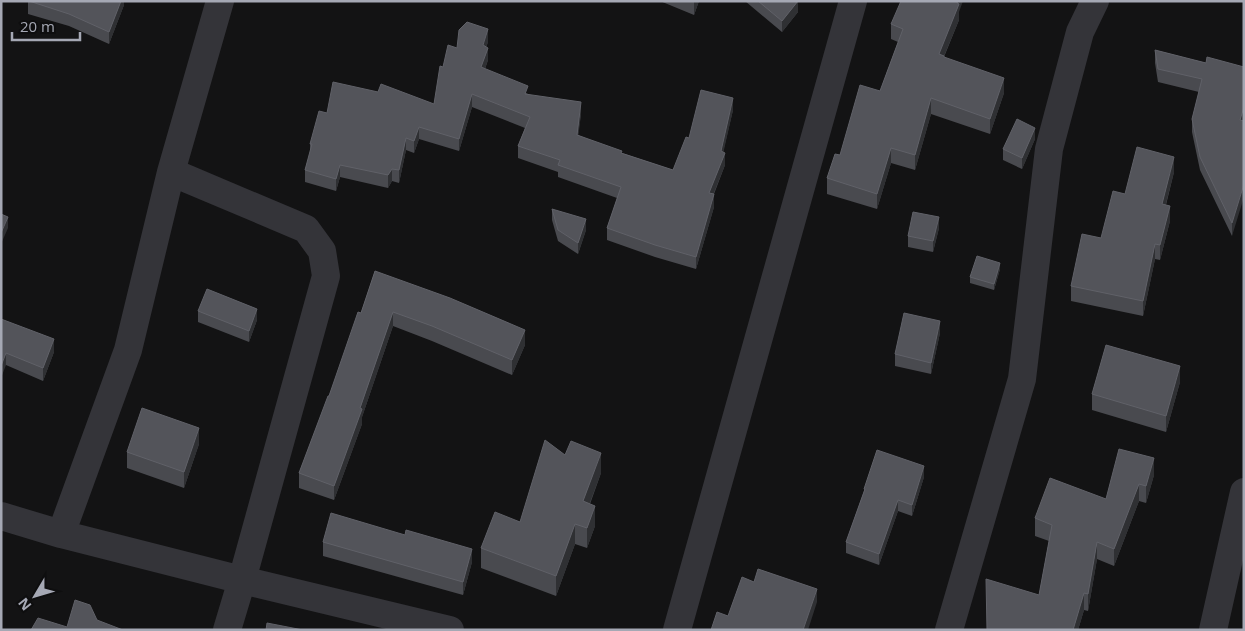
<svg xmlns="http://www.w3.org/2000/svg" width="1245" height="631" font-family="'Open Sans',sans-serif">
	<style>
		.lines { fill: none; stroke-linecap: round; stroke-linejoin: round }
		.minor { stroke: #343439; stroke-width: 28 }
		.wall { fill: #494a4f }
		.shaded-wall { fill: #2f3033 }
		.building { fill: #53545a; stroke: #606168 }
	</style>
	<rect width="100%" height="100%" fill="#131314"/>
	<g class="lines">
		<!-- minor -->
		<path class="minor" d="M171 172 306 229 322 251 326 276 242 580 227 630
			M1 516 61 534 128 350 171 172 220 1
			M61 534 242 580 450 630
			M677 630 853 1
			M949 630 1022 379 1049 149 1080 32 1095 1
			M1213 630 1244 492"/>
	</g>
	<!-- wall -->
	<path class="wall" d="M28 1H124V5L109 44 69 26 28 14Z
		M660 1H699L694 15Z
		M745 1H798V12L782 32Z
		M959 12V20L944 57 1004 93 990 134 931 114 915 170 891 163 877 209 827 194V178L840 155 880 91 898 42 891 39V24Z
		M488 42 486 47 488 60 485 69 528 94 581 114 578 135 622 153 673 170 689 138 733 110 723 152 725 165 714 194V207L696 269 655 257 607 240V228L617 198 558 177V172L518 158V146L525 128 472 107 459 151 419 139 414 153 406 150 399 183 392 181 388 188 340 177 336 191 305 182V170L310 153V144L327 113 434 104 443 67 457 48Z
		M1155 50 1206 63 1244 67V120L1232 236 1200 170 1192 132V119L1199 92 1158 82 1155 63Z
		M1035 139 1022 169 1003 160V149Z
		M1174 172 1166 205 1170 221 1160 260 1155 259 1143 316 1071 301V286L1101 238 1125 194Z
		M552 209 586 230 578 254 558 241 552 220Z
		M939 228 933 252 908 247V236Z
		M1000 269 994 290 970 283V277Z
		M375 271 525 345 512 375 432 341 393 326 362 417V424L334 500 299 488V473L361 313Z
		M198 311 257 320 249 342 198 322Z
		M1 319 54 352 43 381 6 365Z
		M940 333 931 374 895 366V354Z
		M1180 382 1166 432 1092 410V394Z
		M199 444 184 488 127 468V452Z
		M565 455 601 473 590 504 595 526 587 548 575 544 556 596 481 568V548L520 522Z
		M1154 475 1146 503 1139 501 1114 566 1097 559 1088 611 1084 610 1078 630H987L1039 595 1049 541 1035 536V518L1106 499Z
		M924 477 912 516 898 511 879 565 846 553V542L864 491V489Z
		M405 535 472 562 463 595 323 556V542Z"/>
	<!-- shaded-wall -->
	<path class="shaded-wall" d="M121 1H124V5L109 44V32Z
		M694 1H699L694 15Z
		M798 1V12L782 32V21Z
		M958 1H963L959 12V20L944 56 939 54Z
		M488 29V42L483 58V45Z
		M488 48V60L481 80V67Z
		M1004 78V93L990 134V119Z
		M472 94V107L459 151V139Z
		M733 98V110L721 163V151Z
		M931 98V114L915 170V155Z
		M581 102V114L577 147V135Z
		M1244 107V120L1240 133V120Z
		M419 127V139L414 153V141Z
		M1035 128V139L1022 169V158Z
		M406 138V150L399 183V170Z
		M891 148V163L877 209V194Z
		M725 153V165L709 205V193Z
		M1174 157V172L1162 219V204Z
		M340 165V177L336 191V179Z
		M392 169V181L388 188V175Z
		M1244 184V197L1232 236V223Z
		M714 194V207L696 269V257Z
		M1170 206V221L1160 260V245Z
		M8 217V228L1 244V233Z
		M939 217V228L933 252V241Z
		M586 219V230L578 254V243Z
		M1155 244V259L1143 316V301Z
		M1000 263V269L994 290V284Z
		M257 309V320L249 342V331Z
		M393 312V326L362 417V424L334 500V486Z
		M940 321V333L931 374V363Z
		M525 330V345L512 375V360Z
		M54 339V352L43 381V368Z
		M6 353V365L1 378V366Z
		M1180 366V382L1166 432V416Z
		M199 428V444L184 488V472Z
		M601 453V473L583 521V501Z
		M1154 458V475L1146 503V486Z
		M924 466V477L912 516V505Z
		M1139 484V501L1114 566V549Z
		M898 500V511L879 565V554Z
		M595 506V526L587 548V528Z
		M575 524V544L556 596V576Z
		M1097 542V559L1088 611V594Z
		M472 549V562L463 595V582Z
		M817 589V602L808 630H803Z
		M1084 593V610L1078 630H1073Z"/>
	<!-- building -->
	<path class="building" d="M29 1H121L109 32 69 14Z
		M758 1H798L782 21Z
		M901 1H958L957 3 959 4 939 54 944 56V57L1004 78 990 119 931 98 915 155 891 148 877 194 827 178 835 154 840 155 860 85 880 91 903 29 891 24Z
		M467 22 488 29 483 45 488 48 481 67 528 86 525 94 581 102 577 135 622 151 621 153 673 170 686 137 689 138 701 90 733 98 721 151 725 153 709 193 714 194 696 257 655 245 607 228 621 187 558 165 560 160 518 146 530 117 472 94 459 139 419 127 414 141 406 138 399 170 392 169 388 175 340 165 336 179 305 170 312 144H310L319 111 327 113 333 82 378 92 381 84 434 104 440 66 443 67 448 45 457 48 459 30Z
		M1155 50 1206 63 1207 57 1244 67V107L1240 120 1244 121V184L1232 223 1200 157 1192 119 1202 79 1158 69Z
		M1017 119 1035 128 1022 158 1003 149Z
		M1137 147 1174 157 1162 204 1170 206 1160 245 1155 244 1143 301 1071 286 1082 234 1101 238 1113 191 1125 194Z
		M552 209 586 219 578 243 558 230Z
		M913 212 939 217 933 241 908 236Z
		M1 214 8 217 1 233Z
		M977 256 1000 263 994 284 970 277Z
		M375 271 450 298 525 330 512 360 432 326 393 312 360 408 362 409 334 486 299 473 328 396H329L358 312 361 313Z
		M207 289 257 309 249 331 198 311Z
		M904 313 940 321 931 363 895 354Z
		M1 319 54 339 43 368 6 353 1 366Z
		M1106 345 1180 366 1166 416 1092 394Z
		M142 408 199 428 184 472 127 452Z
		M545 440 565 455 571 441 601 453 583 501 595 506 587 528 575 524 556 576 481 548 495 512 520 522Z
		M1119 449 1154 458 1146 486 1139 484 1114 549 1097 542 1088 594 1084 593 1073 630H987L986 579 1039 595 1052 525 1035 518 1050 478 1106 499Z
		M877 450 924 466 912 505 898 500 879 554 846 542 865 489H864Z
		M331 513 405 535 406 530 472 549 463 582 323 542Z
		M758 569 817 589 803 630H711L717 612 728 616 742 577 754 582Z
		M75 600 90 605 97 620 123 630H31L38 618 67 627Z
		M267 623 303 630H266Z"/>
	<!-- border -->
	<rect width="1245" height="631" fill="none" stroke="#a5a8b4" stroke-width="5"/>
	<!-- north arrow -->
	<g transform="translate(35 596) rotate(232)" stroke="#0e0e0f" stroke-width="4" paint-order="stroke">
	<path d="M0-4L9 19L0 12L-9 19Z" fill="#a5a8b4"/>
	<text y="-8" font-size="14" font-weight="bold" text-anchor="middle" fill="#a5a8b4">N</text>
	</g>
	<!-- scale -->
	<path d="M12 32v8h68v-8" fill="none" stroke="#a5a8b4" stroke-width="2.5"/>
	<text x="20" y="32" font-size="15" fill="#a5a8b4" stroke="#0e0e0f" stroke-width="4" paint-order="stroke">20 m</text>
</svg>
